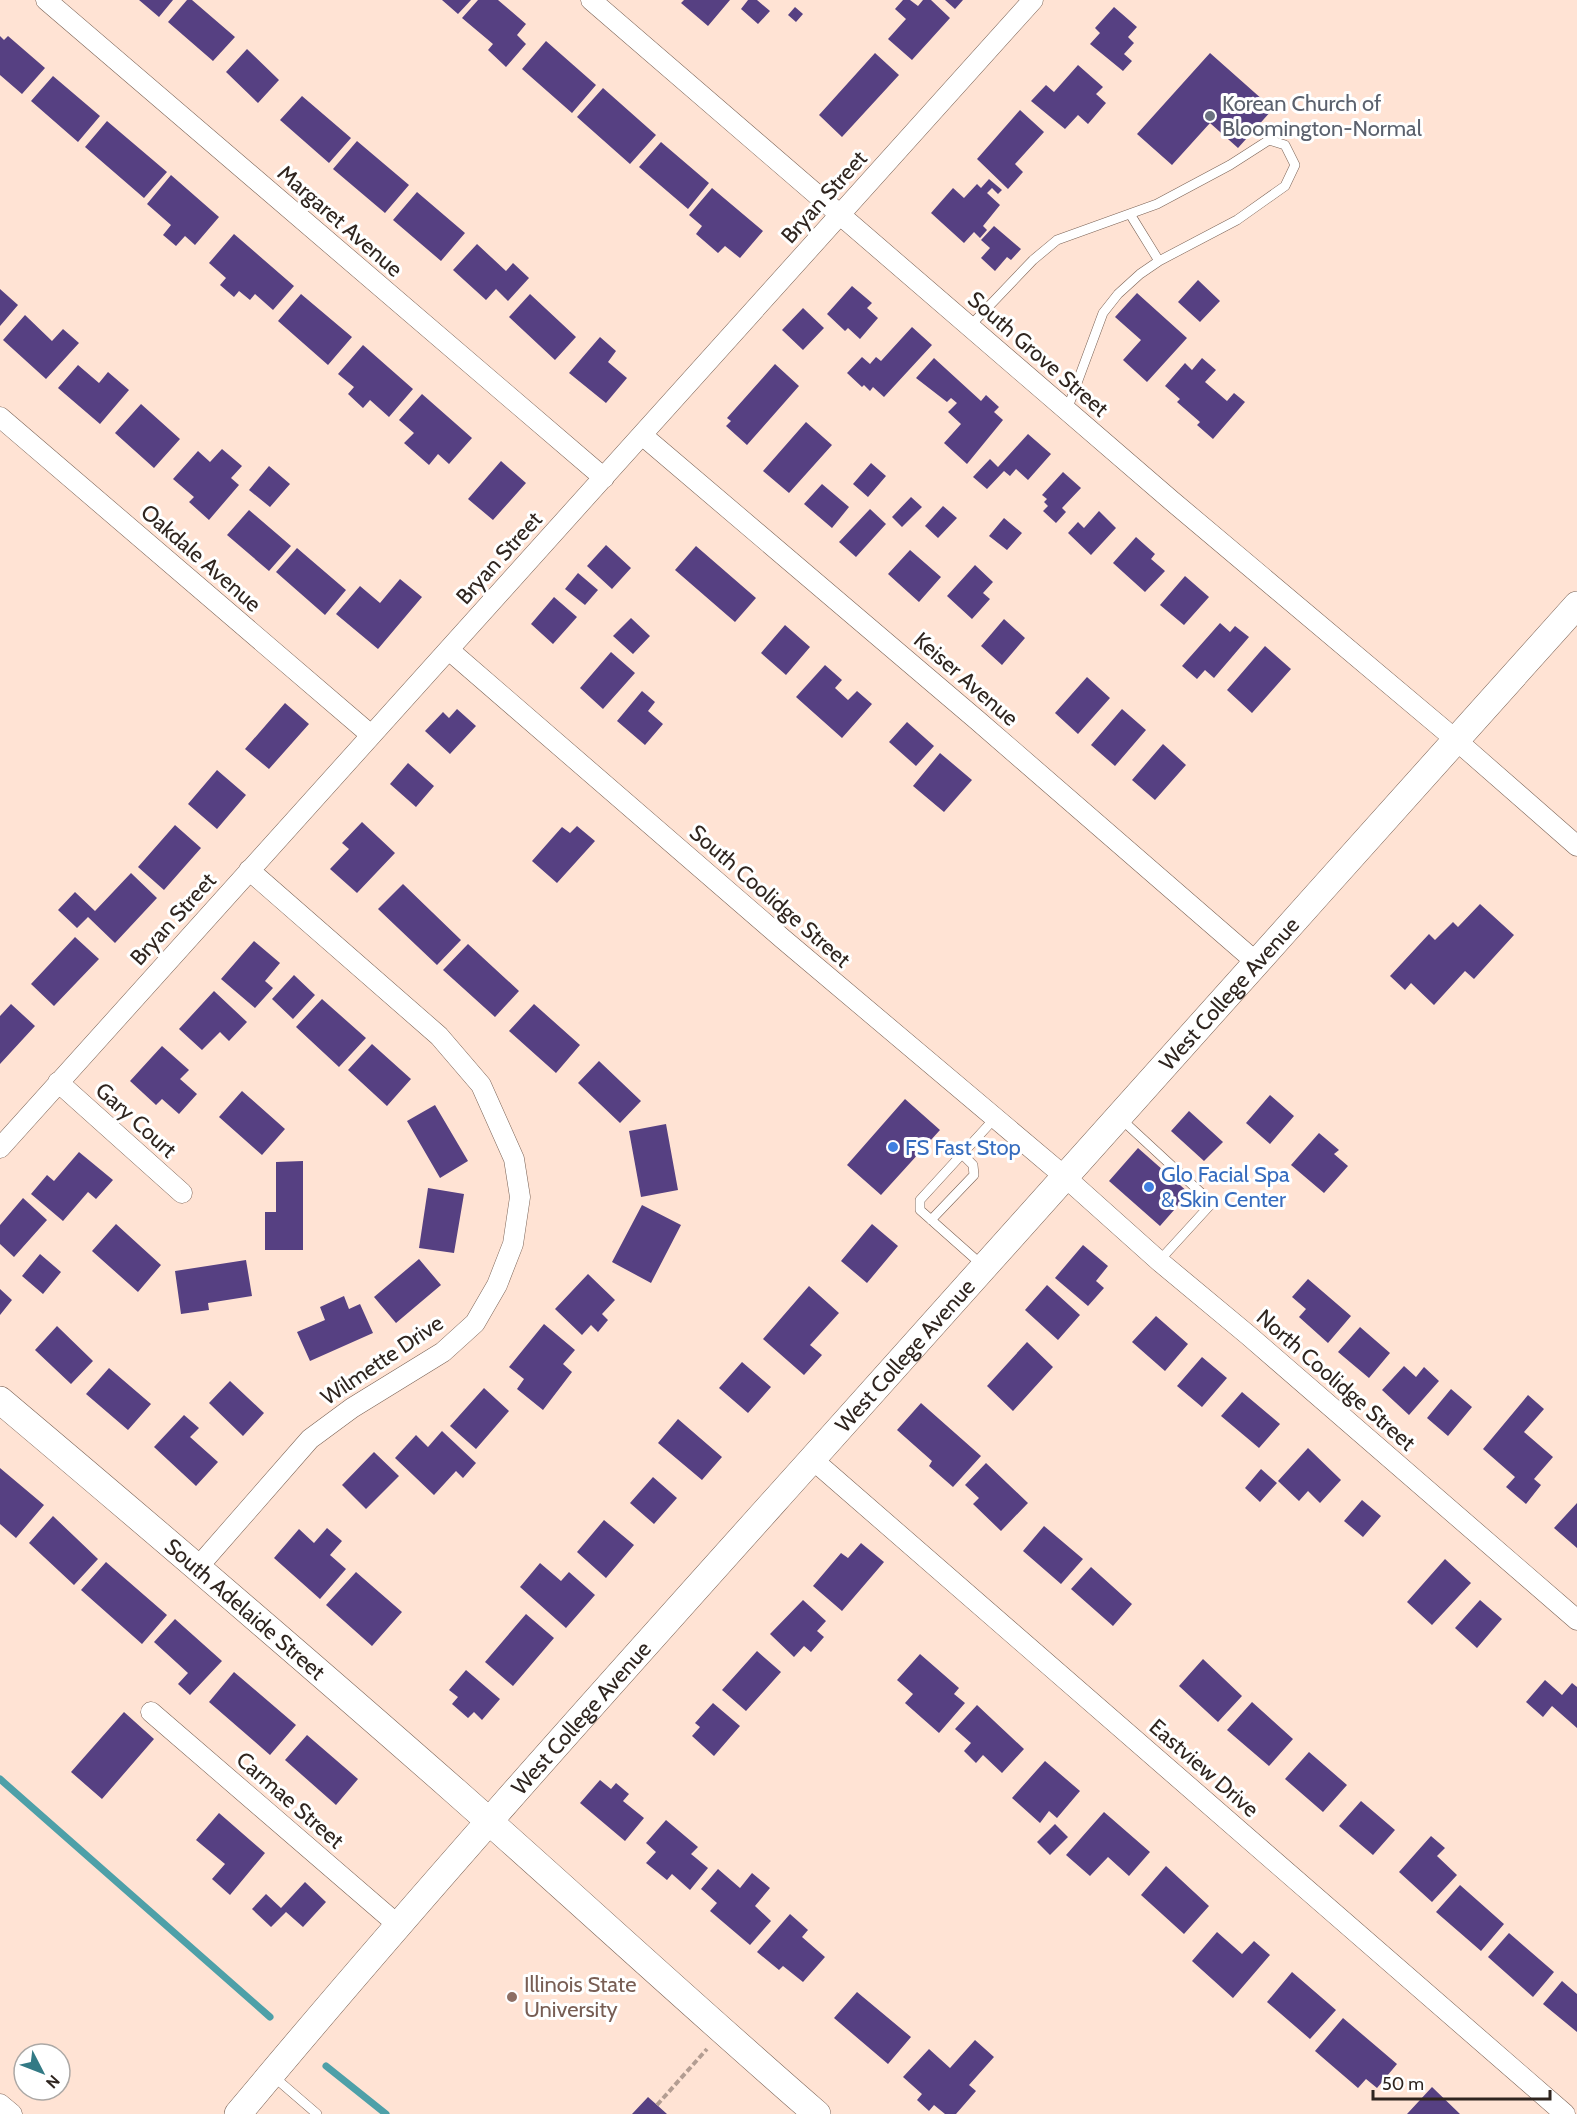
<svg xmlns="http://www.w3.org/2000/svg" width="1577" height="2114" font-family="Cabin,sans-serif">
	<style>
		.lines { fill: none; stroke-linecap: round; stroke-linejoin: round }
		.stream { stroke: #4ea0a8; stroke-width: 7 }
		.building { fill: #564082 }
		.lane-casing { stroke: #7a6255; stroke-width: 10 }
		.street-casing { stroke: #7a6255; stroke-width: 21 }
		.secondary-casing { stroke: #7a6255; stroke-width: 28 }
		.path { stroke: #b39d92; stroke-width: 4; stroke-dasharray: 6 3; stroke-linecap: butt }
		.lane { stroke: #fff; stroke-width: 9 }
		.street { stroke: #fff; stroke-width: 20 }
		.secondary { stroke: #fff; stroke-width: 27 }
		.worship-dot { fill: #6b7280; stroke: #fff; stroke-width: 2 }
		.shop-dot { fill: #3f7fe0; stroke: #fff; stroke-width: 2 }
		.education-dot { fill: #8d6e63; stroke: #fff; stroke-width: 2 }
		.labels { text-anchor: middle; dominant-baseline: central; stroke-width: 6; stroke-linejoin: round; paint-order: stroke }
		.worship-label { font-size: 22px; fill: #5b616d; stroke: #fff; text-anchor: start }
		.street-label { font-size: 22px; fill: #2f251f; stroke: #fff }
		.shop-label { font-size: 22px; fill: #366cbe; stroke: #fff; text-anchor: start }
		.education-label { font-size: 22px; fill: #785e54; stroke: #fff; text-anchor: start }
	</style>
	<rect width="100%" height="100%" fill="#ffe3d4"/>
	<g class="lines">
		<!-- stream -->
		<path class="stream" d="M0 1779 270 2017
			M326 2066 386 2114"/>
	</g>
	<!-- building -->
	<path class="building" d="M139 0H173L159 17Z
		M187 0H192L235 37 213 61 168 22Z
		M442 0H471L458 14Z
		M478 0H498L526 24 517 35 526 44 506 67 488 50 493 44 462 18Z
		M684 0H730L708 26 681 3Z
		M748 0H757L770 11 758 24 741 9Z
		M903 0H910L918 6 923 0H931L950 18 912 60 888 39 906 19 895 9Z
		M945 0H963L955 9Z
		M795 7 803 14 796 22 788 15Z
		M1114 7 1137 27 1128 37 1134 43 1124 54 1132 61 1123 71 1090 44 1100 33 1095 28Z
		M0 36 4 40 8 36 45 68 22 94 0 75Z
		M546 41 596 85 572 113 522 69Z
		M247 49 279 80 258 103 226 72Z
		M875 53 899 75 842 137 819 115Z
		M1210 53 1273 109 1238 148 1210 123 1172 165 1137 134Z
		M1078 65 1103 87 1096 94 1106 103 1088 124 1078 115 1065 129 1031 101 1046 85 1054 92Z
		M53 76 100 116 78 142 31 101Z
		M603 88 656 135 630 164 577 117Z
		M302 96 351 138 329 163 280 120Z
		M1020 110 1044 132 1015 164 1023 172 1008 189 977 159Z
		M107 121 167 172 144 198 85 147Z
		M357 141 409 185 385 213 333 169Z
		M661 142 709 183 688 209 639 167Z
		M171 175 219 217 195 245 185 236 176 246 163 235 171 225 147 204Z
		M989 179 1002 190 998 194 992 188 987 193 1000 205 983 226 987 230 980 238 974 232 964 243 931 213 953 188 964 198 977 184 981 188Z
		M712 188 763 231 740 258 725 246 718 253 696 234 702 226 689 215Z
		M417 192 465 233 441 261 393 220Z
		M994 226 1021 249 1011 260 1007 257 995 271 981 258 990 248 981 240Z
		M234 234 294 286 273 310 255 294 250 300 239 291 234 297 220 285 226 278 209 263Z
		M477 244 506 271 513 263 529 278 508 301 496 289 486 300 453 270Z
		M1198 280 1220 301 1200 322 1178 302Z
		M852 286 872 303 867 308 878 318 860 339 848 328 845 331 827 314Z
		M0 289 18 305 0 326Z
		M1137 293 1187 338 1147 382 1123 360 1141 340 1115 317Z
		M301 294 352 337 328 365 278 321Z
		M530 294 576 337 555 360 509 317Z
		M803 308 824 328 803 350 782 330Z
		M25 315 52 341 63 329 79 343 46 379 3 340Z
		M912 327 932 345 884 397 873 387 870 391 864 385 862 387 847 373 862 357 870 364 876 357 881 361Z
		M600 337 616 351 608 362 627 378 606 403 569 373Z
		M363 345 413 389 389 417 370 400 363 408 348 394 354 387 338 374Z
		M934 358 981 401 986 395 999 407 994 412 1003 420 967 464 944 443 961 424 948 412 957 403 951 398 947 402 916 378Z
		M1202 358 1216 370 1205 382 1227 401 1234 393 1245 402 1213 439 1197 425 1200 422 1177 402 1180 399 1165 386 1185 363 1192 370Z
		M775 364 799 386 747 445 726 426 731 421 727 418Z
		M78 365 99 383 108 372 129 390 100 424 58 388Z
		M422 394 472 438 449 464 438 454 429 465 404 443 414 433 399 420Z
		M141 404 180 439 154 468 115 433Z
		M806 422 832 445 789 493 763 471Z
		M1028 434 1051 454 1028 480 1016 469 1010 476 1004 471 987 489 973 477 990 459 998 467Z
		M222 449 242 466 231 478 239 485 209 520 189 502 194 497 173 479 198 451 210 462Z
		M501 461 526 483 493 520 468 499Z
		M871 463 886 476 868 497 853 484Z
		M269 466 290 484 270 507 249 490Z
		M1063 472 1081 488 1062 508 1066 512 1056 523 1043 511 1048 506 1044 502 1047 499 1042 495Z
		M822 484 849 507 832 528 804 504Z
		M911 497 922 507 902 527 892 517Z
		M943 506 957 518 938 538 925 526Z
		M870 509 886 524 856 557 839 542Z
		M249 510 291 546 269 571 227 535Z
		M1099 511 1116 528 1091 555 1068 533 1078 522 1084 528Z
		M1004 518 1022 533 1007 550 989 536Z
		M1136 537 1155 554 1151 559 1165 571 1145 592 1113 563Z
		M606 545 631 568 612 589 587 566Z
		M696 546 756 598 735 622 675 570Z
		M297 548 346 590 325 615 276 572Z
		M910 550 941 577 919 602 888 574Z
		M975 565 993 582 983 593 990 599 972 619 947 596Z
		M578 573 598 590 585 605 565 589Z
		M1185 576 1209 597 1184 625 1160 605Z
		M400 579 422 597 378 649 336 614 360 586 380 603Z
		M554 597 577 617 553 644 531 624Z
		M631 618 650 636 633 654 613 636Z
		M1004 619 1025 638 1002 665 981 646Z
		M1220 623 1230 632 1235 626 1249 637 1214 678 1205 670 1197 679 1182 666Z
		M785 625 810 647 786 675 761 653Z
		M1265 646 1291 669 1252 713 1227 690Z
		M611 652 635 673 603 709 580 688Z
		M825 665 842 680 835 688 848 700 857 691 872 704 842 738 796 697Z
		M1087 677 1110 698 1078 734 1055 713Z
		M642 691 655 702 648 711 663 724 645 745 617 721Z
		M285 703 309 724 269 769 245 749Z
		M457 709 476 726 450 754 425 731 443 712 449 718Z
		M1122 709 1146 730 1115 766 1091 745Z
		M907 722 934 746 916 766 889 742Z
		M1163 744 1186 765 1155 800 1132 780Z
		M940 753 972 780 944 812 913 786Z
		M408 763 434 786 416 807 390 784Z
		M217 770 246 795 217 829 188 804Z
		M362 822 395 853 357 893 330 869 349 849 342 843Z
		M175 825 201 848 164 890 138 867Z
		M577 826 595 841 557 883 532 861 562 827 570 833Z
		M131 873 157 898 115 943 88 917 77 928 58 910 75 892 95 911Z
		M403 884 461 940 437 965 378 909Z
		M1480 904 1514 935 1474 979 1465 971 1434 1005 1411 983 1405 990 1390 976 1429 934 1435 940 1453 922 1458 927Z
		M75 937 99 959 54 1006 31 984Z
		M254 941 280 963 265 981 273 988 255 1008 221 979Z
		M468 944 519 991 495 1017 443 970Z
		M294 975 315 995 293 1019 272 999Z
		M214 991 247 1022 229 1041 220 1032 202 1050 179 1029Z
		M322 999 366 1038 339 1067 296 1027Z
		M11 1004 35 1026 0 1064V1016Z
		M534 1004 580 1045 556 1073 509 1031Z
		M372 1044 411 1079 387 1106 348 1070Z
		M162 1046 189 1070 180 1079 197 1094 179 1114 162 1099 156 1105 130 1081Z
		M599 1061 641 1101 620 1123 578 1083Z
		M242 1091 285 1129 262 1155 219 1117Z
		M1270 1095 1294 1116 1270 1144 1246 1123Z
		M905 1099 940 1130 881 1195 847 1165Z
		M435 1105 468 1161 440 1178 407 1121Z
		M1189 1111 1223 1142 1204 1161 1171 1131Z
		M666 1124 678 1190 641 1197 629 1131Z
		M1319 1133 1339 1150 1334 1154 1348 1166 1324 1193 1291 1165Z
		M1138 1148 1189 1193 1160 1226 1109 1181Z
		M79 1152 113 1180 96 1199 88 1192 63 1221 31 1194 47 1175 54 1181Z
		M303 1161V1250H265V1212H276V1162Z
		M428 1188 464 1194 454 1253 419 1248Z
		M23 1198 47 1220 14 1257 0 1244V1225Z
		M642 1205 681 1225 651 1283 612 1262Z
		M116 1224 161 1265 138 1292 92 1251Z
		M872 1224 898 1246 867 1283 841 1261Z
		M1083 1245 1108 1266 1096 1281 1104 1288 1088 1306 1055 1278Z
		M40 1254 61 1272 43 1294 22 1276Z
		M419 1259 441 1285 396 1323 374 1297Z
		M246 1260 252 1296 208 1303 209 1310 181 1314 175 1271Z
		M588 1274 615 1300 602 1314 608 1320 598 1332 591 1325 582 1335 555 1309Z
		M1308 1279 1351 1316 1328 1343 1299 1317 1306 1309 1292 1297Z
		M1047 1285 1080 1315 1058 1340 1025 1310Z
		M809 1286 839 1313 810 1345 822 1355 804 1375 763 1339Z
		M0 1289 12 1300 0 1315Z
		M344 1296 349 1309 360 1304 373 1333 310 1361 297 1332 325 1320 320 1307Z
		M1156 1316 1188 1344 1165 1371 1132 1342Z
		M544 1324 575 1350 563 1364 572 1372 543 1410 517 1389 524 1379 509 1367Z
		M57 1326 93 1361 71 1384 35 1350Z
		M1360 1327 1390 1353 1369 1378 1338 1352Z
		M1027 1342 1053 1367 1013 1411 987 1386Z
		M1202 1357 1227 1378 1202 1407 1177 1386Z
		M742 1362 771 1387 748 1413 719 1388Z
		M1404 1366 1416 1377 1424 1367 1439 1381 1409 1415 1382 1390Z
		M109 1368 151 1404 128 1430 86 1394Z
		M230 1381 264 1413 243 1436 209 1403Z
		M484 1388 509 1411 476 1449 450 1426Z
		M1451 1389 1472 1407 1448 1436 1427 1418Z
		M1242 1392 1280 1424 1259 1448 1221 1416Z
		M1528 1395 1544 1409 1524 1432 1553 1457 1534 1479 1541 1485 1526 1504 1506 1487 1515 1477 1483 1449Z
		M921 1403 981 1456 953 1487 929 1466 932 1461 897 1430Z
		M184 1415 199 1428 190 1437 218 1462 196 1486 154 1447Z
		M678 1419 722 1457 702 1480 658 1443Z
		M442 1431 476 1463 463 1478 456 1471 434 1495 395 1458 416 1435 428 1447Z
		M1308 1448 1341 1480 1320 1503 1308 1491 1299 1501 1278 1481Z
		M374 1452 399 1476 366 1509 342 1485Z
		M986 1463 1028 1503 1001 1531 973 1504 979 1498 965 1485Z
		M0 1468 44 1505 16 1538 0 1524Z
		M1261 1469 1277 1483 1260 1502 1245 1488Z
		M653 1477 677 1498 654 1524 630 1503Z
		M1362 1500 1381 1516 1363 1537 1344 1521Z
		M1577 1503V1548L1554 1528Z
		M53 1516 98 1559 74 1585 29 1543Z
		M604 1520 634 1545 606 1578 577 1552Z
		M1044 1526 1083 1559 1061 1584 1023 1551Z
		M327 1528 342 1541 330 1555 346 1569 320 1599 274 1558 299 1529 314 1543Z
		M861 1543 884 1562 842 1611 813 1586 841 1553 848 1558Z
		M1445 1559 1471 1583 1432 1625 1407 1602Z
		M106 1562 167 1615 142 1644 81 1590Z
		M540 1563 561 1581 569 1572 595 1595 566 1628 520 1587Z
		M1091 1567 1132 1604 1113 1626 1071 1589Z
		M356 1572 402 1612 372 1646 326 1605Z
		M803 1600 826 1621 817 1631 824 1637 811 1652 804 1646 794 1657 770 1634Z
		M1480 1600 1502 1619 1477 1648 1455 1628Z
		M526 1614 554 1638 513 1686 485 1662Z
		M175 1619 222 1661 190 1695 178 1684 188 1673 154 1642Z
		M757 1651 781 1672 746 1711 722 1690Z
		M920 1654 959 1688 954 1694 965 1703 939 1733 905 1703 913 1694 897 1680Z
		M1203 1659 1242 1696 1218 1722 1179 1686Z
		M466 1670 500 1699 482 1720 474 1712 468 1718 452 1704 458 1697 449 1690Z
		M234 1672 296 1725 270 1755 209 1702Z
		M1545 1680 1562 1695 1572 1683 1577 1687V1728L1552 1706 1543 1717 1526 1702Z
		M1252 1702 1293 1739 1269 1766 1227 1730Z
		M713 1703 740 1726 714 1756 692 1736 700 1727 695 1723Z
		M977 1705 1024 1749 1002 1773 983 1755 976 1763 964 1751 971 1743 955 1729Z
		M124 1712 154 1739 102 1799 71 1772Z
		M307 1735 358 1779 336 1805 285 1760Z
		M1309 1752 1347 1785 1323 1812 1285 1779Z
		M1045 1761 1080 1791 1057 1818 1049 1811 1040 1823 1012 1798Z
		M600 1780 611 1789 616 1783 629 1794 623 1801 644 1818 625 1841 580 1803Z
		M1361 1801 1395 1830 1373 1855 1339 1826Z
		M1104 1812 1150 1852 1129 1876 1108 1857 1090 1876 1066 1855Z
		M219 1813 265 1853 230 1895 212 1879 225 1864 196 1840Z
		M666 1820 698 1847 691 1854 708 1868 690 1890 672 1874 667 1880 646 1863 656 1852 646 1843Z
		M1055 1824 1068 1837 1050 1855 1037 1842Z
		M1431 1836 1445 1848 1437 1856 1457 1875 1432 1902 1399 1872Z
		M1166 1866 1209 1906 1184 1934 1141 1895Z
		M718 1869 740 1888 752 1873 770 1888 755 1906 771 1921 750 1945 710 1911 717 1903 701 1889Z
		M305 1882 326 1902 303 1927 286 1912 271 1927 252 1909 266 1894 281 1908Z
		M1460 1885 1504 1924 1481 1951 1436 1912Z
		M790 1914 808 1930 802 1937 825 1957 803 1982 783 1966 779 1970 757 1952Z
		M1217 1932 1242 1954 1254 1941 1270 1955 1233 1998 1192 1961Z
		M1509 1933 1554 1972 1533 1997 1488 1957Z
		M1292 1972 1336 2010 1310 2039 1267 2002Z
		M1562 1981 1577 1994V2032L1543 2004Z
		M857 1992 911 2037 888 2064 834 2018Z
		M1343 2018 1397 2064 1377 2088 1366 2079 1358 2088 1315 2051Z
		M975 2040 994 2057 969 2085 976 2091 956 2114H945L934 2105 929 2111 917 2100 922 2094 903 2077 929 2049 950 2068Z
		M1432 2087 1460 2114H1407Z
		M648 2097 657 2105 667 2114H632Z"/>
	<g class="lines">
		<!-- lane casing -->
		<g class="lane-casing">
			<path id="lane" d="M1130 214 1159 261
				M970 326 1033 260 1057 240 1157 204 1230 165 1269 140 1285 145 1295 165 1285 186 1237 220 1159 261 1140 274 1118 294 1103 313 1067 410
				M1120 1118 1212 1203 1159 1261
				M931 1220 974 1175 973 1165 962 1154
				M982 1265 920 1210V1200L995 1118
				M273 2076 317 2114"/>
		</g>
		<!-- street casing -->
		<g class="street-casing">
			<path id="street" d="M46 0 604 478
				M591 0 1172 501 1456 740 1577 846
				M0 417 371 735
				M642 435 977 720 1256 962
				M449 650 783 939 1064 1176 1159 1261 1248 1335 1577 1620
				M58 1082 182 1193
				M0 1148 1033 0
				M812 1459 1565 2114
				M198 1567 310 1439 352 1408 443 1352 475 1323 497 1285 513 1244 520 1197 514 1159 481 1085 439 1036 249 870
				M151 1712 398 1925
				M0 2104 12 2114"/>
		</g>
		<!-- secondary casing -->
		<g class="secondary-casing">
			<g id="secondary">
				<path id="s1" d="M0 1400C153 1529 305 1659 455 1791 576 1898 695 2008 817 2114"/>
				<path id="s2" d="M238 2114C422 1893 614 1680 806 1466 1063 1178 1320 892 1577 605"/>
			</g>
		</g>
		<!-- path -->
		<path class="path" d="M657 2105 707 2049"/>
		<!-- lane -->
		<use href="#lane" class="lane"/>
		<!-- street -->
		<use href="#street" class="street"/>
		<!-- secondary -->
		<use href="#secondary" class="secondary"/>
	</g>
	<!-- markers -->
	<circle class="worship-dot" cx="1210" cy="116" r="6"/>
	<g class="shop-dot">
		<circle cx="893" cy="1147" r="6"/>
		<circle cx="1149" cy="1187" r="6"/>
	</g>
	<circle class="education-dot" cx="512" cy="1997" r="6"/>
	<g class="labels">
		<!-- worship labels -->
		<g class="worship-label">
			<text x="1222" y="103">Korean Church of<tspan x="1222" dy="25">Bloomington-Normal</tspan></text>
		</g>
		<!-- street labels -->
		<g class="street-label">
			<text transform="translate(824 197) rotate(-48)">Bryan Street</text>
			<text transform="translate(340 221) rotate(41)">Margaret Avenue</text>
			<text transform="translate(1038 354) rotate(41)">South Grove Street</text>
			<text transform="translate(201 558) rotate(41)">Oakdale Avenue</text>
			<text transform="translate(499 558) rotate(-48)">Bryan Street</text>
			<text transform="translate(966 679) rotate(41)">Keiser Avenue</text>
			<text transform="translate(770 896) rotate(41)">South Coolidge Street</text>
			<text transform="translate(173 919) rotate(-48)">Bryan Street</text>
			<text stroke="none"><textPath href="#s2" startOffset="1496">West College Avenue</textPath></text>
			<text transform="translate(136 1120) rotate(42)">Gary Court</text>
			<text stroke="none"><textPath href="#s2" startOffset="1010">West College Avenue</textPath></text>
			<text transform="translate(382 1360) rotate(-34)">Wilmette Drive</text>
			<text transform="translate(1336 1380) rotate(41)">North Coolidge Street</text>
			<text stroke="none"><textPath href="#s1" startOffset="322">South Adelaide Street</textPath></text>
			<text stroke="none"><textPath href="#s2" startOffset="524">West College Avenue</textPath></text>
			<text transform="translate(1204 1768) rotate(41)">Eastview Drive</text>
			<text transform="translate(290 1800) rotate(41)">Carmae Street</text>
		</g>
		<!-- shop labels -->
		<g class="shop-label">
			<text x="905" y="1147">FS Fast Stop</text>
			<text x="1161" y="1174">Glo Facial Spa<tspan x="1161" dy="25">&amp; Skin Center</tspan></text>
		</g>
		<!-- education labels -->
		<g class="education-label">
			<text x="524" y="1984">Illinois State<tspan x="524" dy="25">University</tspan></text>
		</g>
	</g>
	<!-- north arrow -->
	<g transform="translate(42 2072) rotate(132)"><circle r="28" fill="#ffffff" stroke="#aca8a5" stroke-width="1.5"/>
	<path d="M0-4.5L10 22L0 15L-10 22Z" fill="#337a85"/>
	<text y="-9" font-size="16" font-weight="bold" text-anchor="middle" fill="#2f251f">N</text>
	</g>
	<!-- scale -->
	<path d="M1373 2090v9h177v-9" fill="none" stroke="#2f251f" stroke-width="3"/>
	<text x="1382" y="2090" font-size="18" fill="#2f251f" stroke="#ffffff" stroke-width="4.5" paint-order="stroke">50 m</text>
</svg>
